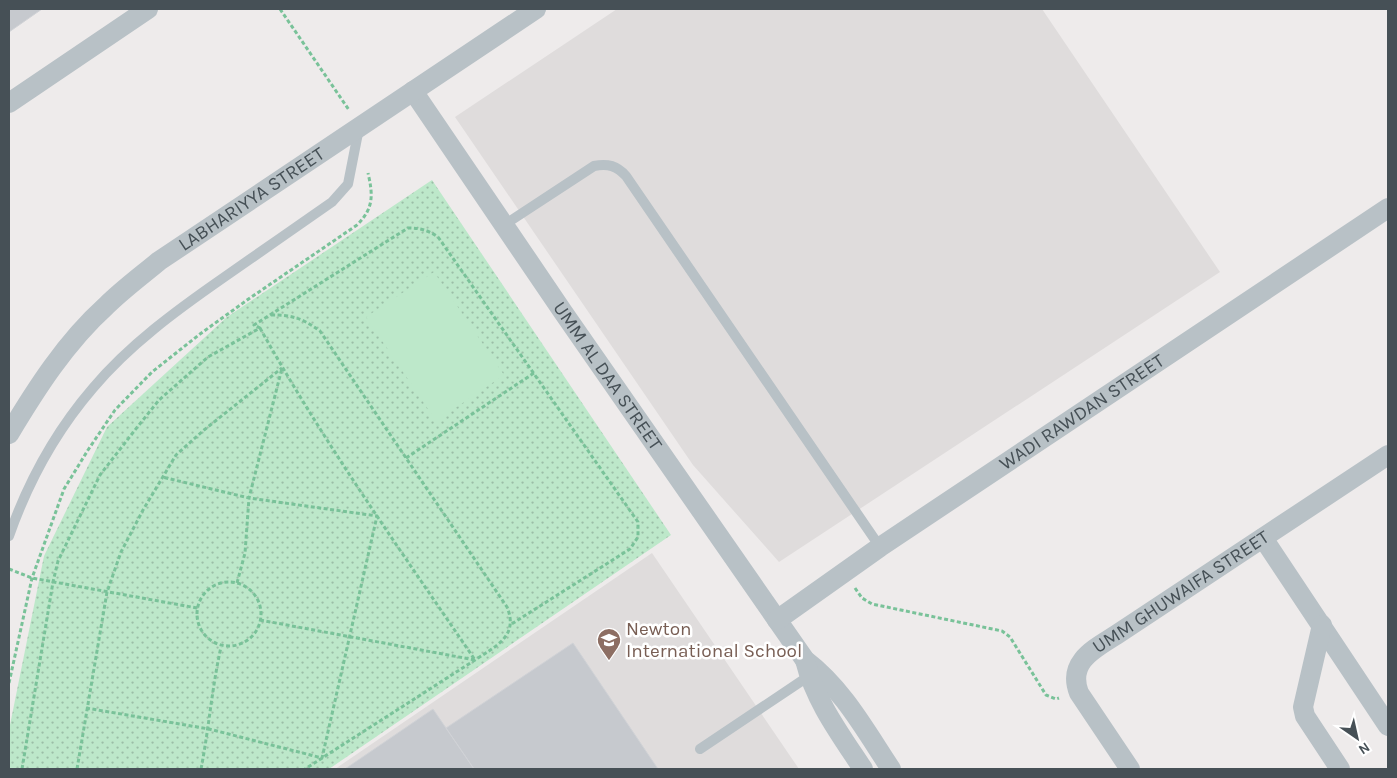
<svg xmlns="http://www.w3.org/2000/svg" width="1397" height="778" font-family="Karla,sans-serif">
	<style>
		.education { fill: #dfdcdc }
		.green { fill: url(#green-dots) }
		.pitch { fill: #bde8ca }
		.building { fill: #c6c9ce; stroke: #d0d2d6 }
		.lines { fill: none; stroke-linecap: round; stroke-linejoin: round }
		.path { stroke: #79c299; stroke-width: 3; stroke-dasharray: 4 2.5; stroke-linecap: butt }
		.lane { stroke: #b8c1c6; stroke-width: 10 }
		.street { stroke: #b8c1c6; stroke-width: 20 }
		.labels { text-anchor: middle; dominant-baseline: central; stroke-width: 5; stroke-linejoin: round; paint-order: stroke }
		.street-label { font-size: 19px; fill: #465056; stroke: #fff }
		.education-label { font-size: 19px; fill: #785e54; stroke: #fff; text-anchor: start }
	</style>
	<defs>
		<pattern id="green-dots" width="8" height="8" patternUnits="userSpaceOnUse" patternTransform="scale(1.25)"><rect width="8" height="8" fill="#bde8ca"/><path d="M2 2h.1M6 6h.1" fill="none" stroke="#9bbea7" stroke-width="1.8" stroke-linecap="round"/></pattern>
	</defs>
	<rect width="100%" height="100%" fill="#eeebeb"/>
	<!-- education -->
	<path class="education" d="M617 9H1042L1220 272 779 562 693 465 455 117Z
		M652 553 799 769H335Z"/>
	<!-- green -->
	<path class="green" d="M432 180 671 535 329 769H9V730L44 556 107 427 227 317Z"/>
	<!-- pitch -->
	<path class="pitch" d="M434 272 504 375 436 421 366 317Z"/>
	<!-- building -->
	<path class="building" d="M9 9H42L9 32Z
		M573 643 658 769H474L446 728Z
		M433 709 474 769H345Z"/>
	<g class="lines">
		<!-- path -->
		<path class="path" d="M280 9 349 110
			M271 315C292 315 302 318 320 331L507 607C519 636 496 646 475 660L305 769
			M260 328C324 443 401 551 475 660
			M406 458 534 373
			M9 569 32 578 197 608
			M197 614a32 32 0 1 1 64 0a32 32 0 1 1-64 0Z
			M237 583 245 553 249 498 282 368
			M855 588 862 598 872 604 1002 631 1010 637 1046 695 1056 699 1059 698
			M260 620 475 660
			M9 683 32 578 64 489 88 450 115 410 152 372 200 334 250 298 357 225C374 208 373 195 368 173
			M86 708 209 729 322 758 377 516 249 498 162 477
			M22 769 53 582 58 561 100 475 135 430 159 400 208 357 260 328 254 325 408 228C420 228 428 230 438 237L638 522V537L630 549 510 625
			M77 769 107 592 121 552 143 510 176 455 204 430 282 368
			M201 769C209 728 212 687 221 647"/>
		<!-- lane -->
		<path class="lane" d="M504 225 594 166C608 163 617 166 626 176L880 547
			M9 536C28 482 56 431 93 388 129 345 177 310 223 278 259 253 296 227 332 202L348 184 359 128
			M700 749 809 676"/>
		<!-- street -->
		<g class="street">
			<path id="s1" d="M413 91 563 312 805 660C843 689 865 730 891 769"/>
			<path d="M9 103 148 9"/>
			<path id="s2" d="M9 434C36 389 66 342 106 306 122 290 141 276 159 261L536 9"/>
			<path d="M1263 538 1388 726"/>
			<path id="s3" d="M777 620 880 547 1388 208"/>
			<path d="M1322 625 1303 707 1305 716 1340 769"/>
			<path d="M805 660C815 701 840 734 863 769"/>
			<path id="s4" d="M1130 769 1079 693C1067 662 1094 649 1116 635L1388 455"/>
		</g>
	</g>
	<!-- icons -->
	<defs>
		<g id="school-pin" transform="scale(1.25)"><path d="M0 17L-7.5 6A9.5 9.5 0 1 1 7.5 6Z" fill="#8d6e63" stroke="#fff"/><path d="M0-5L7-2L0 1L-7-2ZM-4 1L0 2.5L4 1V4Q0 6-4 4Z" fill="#fff"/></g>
	</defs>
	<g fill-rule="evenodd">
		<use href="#school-pin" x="609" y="640"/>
	</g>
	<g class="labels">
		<!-- street labels -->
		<g class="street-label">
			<text stroke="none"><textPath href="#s2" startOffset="342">LABHARIYYA STREET</textPath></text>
			<text stroke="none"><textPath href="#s1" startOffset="345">UMM AL DAA STREET</textPath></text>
			<text stroke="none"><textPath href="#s3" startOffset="369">WADI RAWDAN STREET</textPath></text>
			<text stroke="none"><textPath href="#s4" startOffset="246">UMM GHUWAIFA STREET</textPath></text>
		</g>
		<!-- education labels -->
		<g class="education-label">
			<text x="626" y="629">Newton<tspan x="626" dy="22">International School</tspan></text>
		</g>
	</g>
	<!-- border -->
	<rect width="1397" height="778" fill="none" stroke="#465056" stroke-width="20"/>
	<!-- north arrow -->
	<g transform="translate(1357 738) rotate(146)" stroke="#ffffff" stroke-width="4" paint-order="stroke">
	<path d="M0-4L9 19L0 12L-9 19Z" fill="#465056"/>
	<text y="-8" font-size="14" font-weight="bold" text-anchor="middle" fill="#465056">N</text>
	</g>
</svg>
